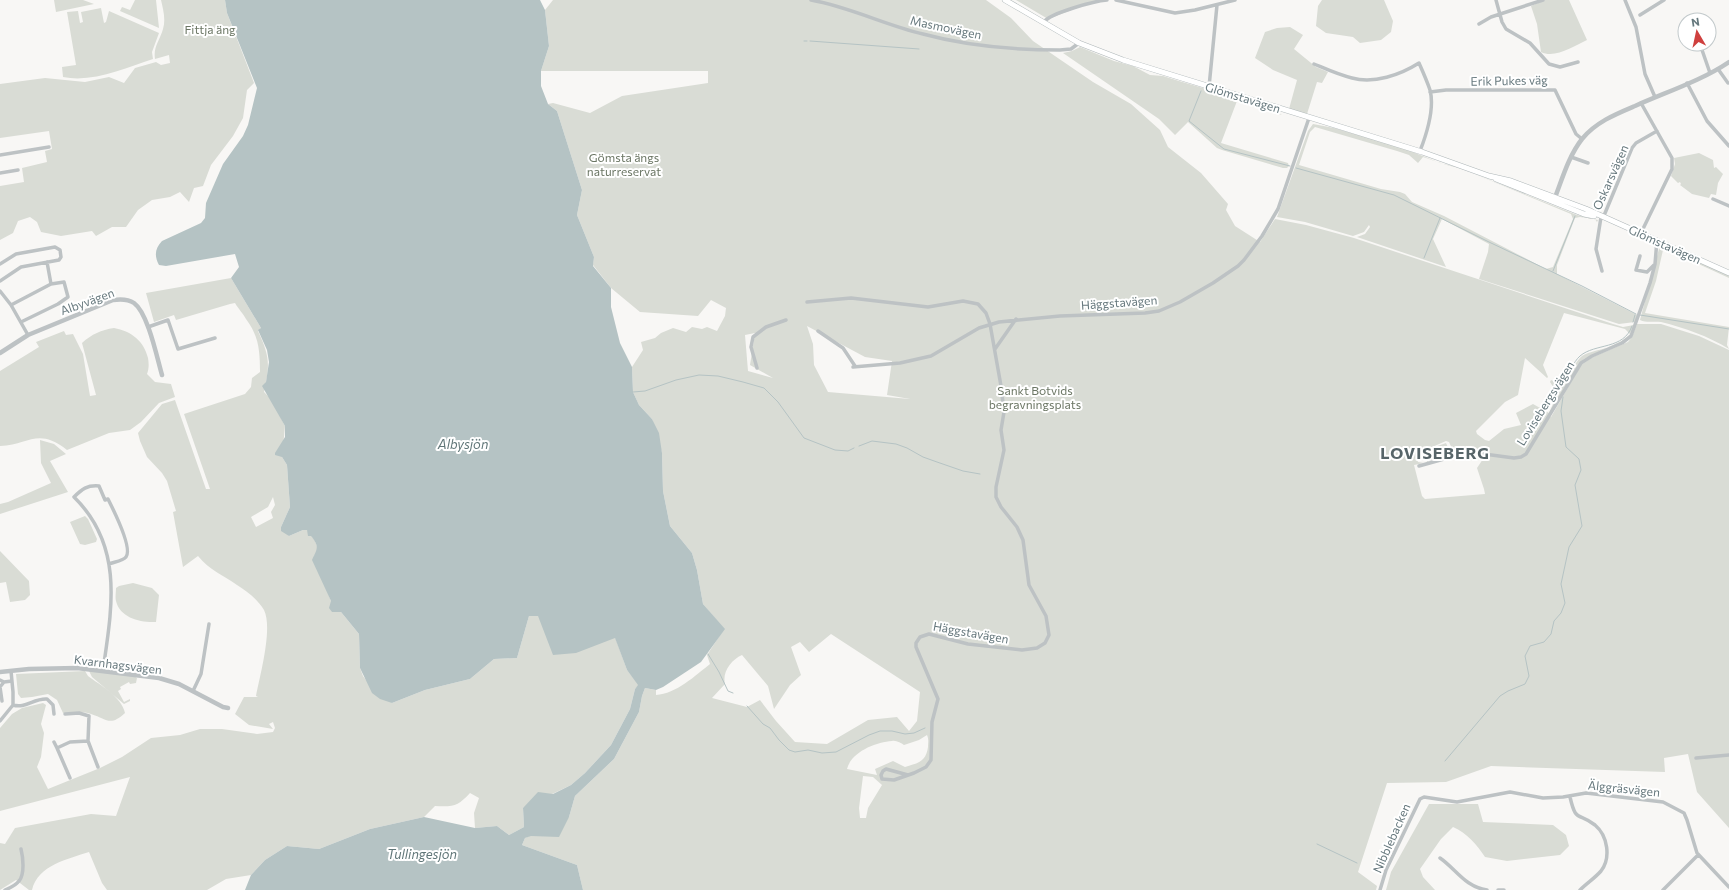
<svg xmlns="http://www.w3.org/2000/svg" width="1729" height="890" font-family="Commissioner,sans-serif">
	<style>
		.green { fill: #d9dcd5; fill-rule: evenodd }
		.water { fill: #b5c3c4 }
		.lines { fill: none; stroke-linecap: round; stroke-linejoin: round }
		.stream { stroke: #b5c3c4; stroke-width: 1 }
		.secondary-casing { stroke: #afb7b9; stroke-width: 6 }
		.minor { stroke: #bdc2c4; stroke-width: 3.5 }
		.tertiary { stroke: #bdc2c4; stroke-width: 4.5 }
		.secondary { stroke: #fff; stroke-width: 5 }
		.labels { text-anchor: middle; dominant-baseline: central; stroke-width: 4; stroke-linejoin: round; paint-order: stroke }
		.street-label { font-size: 12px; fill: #66787d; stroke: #fff }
		.park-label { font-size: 12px; fill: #6b7664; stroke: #fff }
		.water-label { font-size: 13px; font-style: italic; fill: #607678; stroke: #fff }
		.district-label { font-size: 16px; font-weight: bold; letter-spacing: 1px; fill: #576569; stroke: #fff }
	</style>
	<rect width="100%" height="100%" fill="#f8f7f5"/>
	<!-- green -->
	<path class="green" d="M54 0H83L94 4 56 12Z
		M135 0H156L159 28 120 11 122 7 130 10Z
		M161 0H225L227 13 254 83 247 90 243 118 233 136 211 165 203 186 194 188 189 202 180 192 170 197 152 200 138 210 126 227H112L96 236 92 231 61 236 41 232 37 222 30 217 18 221 13 233 0 240V186L24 182 22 168 47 162 45 151 52 149 49 131 0 138V84L45 78 85 82 109 77 124 83 135 68 156 62 161 65 170 63 169 55 155 59C153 47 160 40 163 29 166 19 163 9 161 0Z
		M553 0H986L1011 18 1033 41 1093 82 1131 104 1160 130 1168 147 1201 173 1228 204 1226 210 1235 226 1260 242 1275 219 1306 225 1354 238 1613 324 1623 327 1634 325 1628 338 1584 359 1580 363 1549 416 1551 417 1581 365 1593 357 1628 342 1632 337 1637 324H1661L1699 336 1729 350V828L1697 792 1688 754 1664 758 1665 772 1491 766 1446 782 1387 783 1358 872 1377 886 1376 890H583L577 865 522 845 525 838 569 817 575 796 614 759 639 712 642 696 645 688 656 690V695C676 694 696 675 710 664L707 655 724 629 703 604 697 570 692 553 670 526 663 491 662 453 652 419 639 405 633 392 632 367 643 350 641 342 655 338 661 333 673 328 686 332 692 327 702 329 707 327 717 331 725 316 726 308 711 300 698 316 640 312 611 288 593 265 594 257 577 215 582 190 557 111 548 104 553 103 590 113 622 96 708 83V71H541L549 46 545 10ZM1564 313 1625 329 1630 334C1621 349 1596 348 1582 356 1575 361 1569 378 1563 385L1551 380 1550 382C1559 396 1555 399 1549 413L1533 404 1516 413 1521 425 1504 429 1489 441 1485 440 1477 434 1476 431 1505 402 1518 395 1525 358 1547 378 1548 377 1543 365ZM807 326 865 357 892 361 887 395 910 399 828 392 814 365 813 344ZM755 333 750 365 773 378 748 371 745 335ZM1446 441 1449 442 1454 453 1470 451 1487 453 1477 468 1484 489 1485 494 1425 499 1422 496 1414 465 1424 463 1418 462 1416 457 1425 454 1427 462 1451 454 1446 443 1423 451ZM831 634 920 692 917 721 909 731 897 717 868 720 827 744 795 742 776 721 760 700 747 707 712 698 725 684C722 672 731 660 742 655L768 686 774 709 790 685 801 675 791 647 800 642 809 652ZM927 735C929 740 928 742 928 747 926 762 918 763 905 767L893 761 875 769 877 775 847 769C851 752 876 742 892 741 896 740 901 743 904 745L919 740ZM863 776 873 777 882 785 868 808 866 818H860L859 808Z
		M1016 0H1098L1048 19Z
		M1322 0H1384L1393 21 1391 32 1381 40 1360 43 1353 37 1326 33 1316 26 1318 6Z
		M1545 0H1569L1587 40C1574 46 1555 59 1541 52L1537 24 1531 6Z
		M101 8 104 23 106 22 109 11 159 33 152 52 153 59C125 68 93 83 63 77L62 67 76 65 67 12 78 11 80 23 83 22 81 12Z
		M1290 27 1303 35 1294 49 1316 67 1328 72 1322 83 1317 82 1307 114 1289 109 1297 80 1273 70 1255 58 1265 32 1277 28Z
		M1080 47 1114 61 1133 66 1150 75 1163 76 1179 81 1244 100 1279 113 1282 115 1237 101 1221 143 1288 163 1289 166 1287 168H1283L1222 150 1217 148 1188 122 1175 135 1159 119 1063 53 1072 51Z
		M1313 124 1334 128 1375 140 1408 150 1440 163 1457 167 1577 215 1598 220 1597 222 1595 219 1580 217 1575 218 1557 265V274L1637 315 1635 322 1619 324 1479 279 1488 252 1489 244 1442 219 1433 239 1446 267 1357 237 1365 234 1370 227 1369 225 1364 232 1353 236 1305 222 1277 217 1308 131ZM1315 127 1397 151 1409 155 1418 163 1423 157C1436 161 1447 166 1460 168L1571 214 1573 219 1553 267 1546 269 1444 216 1412 202 1405 194 1400 192 1381 189 1299 165 1310 132Z
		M1699 153 1713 160 1714 168 1716 167 1723 174 1718 183 1716 195 1711 194 1709 198 1692 194 1680 185 1681 184 1680 182 1678 183 1671 176 1675 164 1674 158Z
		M1660 245 1667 247 1729 276V278L1666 249 1663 250 1656 281 1645 313 1729 327 1727 345 1729 349C1708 336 1685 328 1661 322 1654 321 1646 323 1640 320Z
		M231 278 261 328 258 331C270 357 270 364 264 392L271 399 285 426 282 457 287 465 290 507 281 527 289 536 303 530H307C313 538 322 547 314 556L331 601 332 612H341L359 634 360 668 363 676 369 684 392 703 425 690 470 679 494 659 517 658 529 616H538L599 643 615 637 627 670 639 685 635 689 630 709 611 745 585 773 571 785 523 808 524 827 509 835 497 826 475 828 474 813 479 798 470 793C458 806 454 807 435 806L424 817 370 829 319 849 287 846 265 860 251 875 226 879 207 890H107L102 883 89 852C68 859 38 865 32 890H29L16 880 0 890V843L5 844 15 828 91 814 116 816 130 777 0 811V728L12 714 22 708 43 703 46 705 41 724 44 733 41 757 37 767 48 789 100 768 122 757 151 738 180 735 200 729H222L257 734 273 732 275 728 273 722 269 724 273 729 249 725 235 714 244 697H258L256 696C260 675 273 628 264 610 258 600 247 591 237 585 222 574 210 571 198 556L183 567 173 512 176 511 167 481 162 473 147 457 140 441 138 433 162 404 175 400 206 489H210L184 414 245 394 251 387 252 378 260 372C260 352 259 336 246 319 243 313 239 310 235 303L230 304 176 320 174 315 154 322 146 293ZM273 497 275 505 271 512 273 518 256 527 251 517 268 507Z
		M114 328C131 331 144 341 148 358 149 364 149 369 147 374L155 382 171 384 175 397 159 403 141 422 130 430 109 433 67 450C37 427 30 445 0 446V371L39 347 36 342 64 331 66 335 73 334 83 354 90 396 96 395 82 343C92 334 101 330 114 328Z
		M40 440 54 444 66 454 50 461 68 492 0 514V504L8 502 51 483 41 463Z
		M85 516 88 519 97 539 96 542 85 545 80 544 70 522Z
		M0 551 29 581 30 595 25 600 10 602 6 582 0 583Z
		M133 583 152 588 159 595 156 622C141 623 120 618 116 601 115 598 116 592 116 588L119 586Z
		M85 671 88 676C100 685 122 697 125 713 110 727 107 719 91 714 83 711 72 712 63 713L57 700 48 694 32 697 21 698 18 694 16 674Z
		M89 671 134 676 137 678 136 683 130 684 129 682 120 687 121 689 118 691 124 702 130 699V701L124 704 92 677Z
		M1429 804H1478L1483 822 1553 825 1566 835 1569 846 1560 855 1507 861 1485 857C1477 845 1467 833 1453 827L1441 839 1420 869 1423 877 1435 890H1386L1391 872Z"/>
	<!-- water -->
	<path class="water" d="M225 0H540L545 10 549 46 541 71V86L548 104 557 111 582 190 577 215 594 257 593 266 611 288V307L620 343 632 367 633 392 639 405 652 419 659 433 662 453 663 491 670 526 692 553 697 570 703 604 725 629 701 662 663 687 656 690 645 688 642 696 639 712 614 759 575 796 569 817 559 837 531 836 525 838 522 845 577 865 583 890H245L251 875 265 860 287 846 319 849 370 829 424 817 475 828 497 826 509 835 524 827 523 808 538 792 553 794 571 785 585 773 611 745 630 709 635 689 638 685 627 670 615 638 576 653 553 655 538 616H529L517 658 494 659 470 679 425 690 392 703 380 699 372 693 360 668 359 634 341 612H332L329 608 331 601 312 560C317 549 320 547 311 536H308L307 530H303L289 536 281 531V527L290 507 287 465 282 457 275 455V453L285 437V426L262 386 266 382 269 362 267 350 258 330 261 328 231 278 239 267 235 254 166 266 159 265C154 256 155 248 162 241L201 223 205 218 206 203 223 164 243 136 248 125 257 88 227 13Z"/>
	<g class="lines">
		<!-- stream -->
		<path class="stream" d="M804 41H807
			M810 41 919 49
			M1201 91 1189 121 1224 149 1290 166
			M1296 168 1394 195 1491 243 1582 286 1636 314
			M1424 258 1440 218
			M1553 271 1575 216
			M1640 315 1729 329
			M1633 322 1635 315
			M1563 387V383C1567 376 1574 361 1580 356 1595 343 1624 350 1632 326
			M633 392 645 391 676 380 699 375 718 376 743 382 764 388 778 402 804 438 835 450 848 451 854 448
			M859 446 872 441 896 444 907 448 923 457 937 462 963 471 980 474
			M708 654 719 672 728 691 733 693
			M747 706 763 724 770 728 779 740 789 750 795 752 808 750 822 753 836 752 869 735 880 731H892L905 734 914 733 925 728
			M1445 761 1500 696 1508 691 1525 684 1529 676 1525 656 1530 646 1544 642 1551 634 1554 621 1561 613 1565 603 1561 584 1569 547 1582 526 1575 485 1581 470 1579 459 1566 447 1561 411 1563 397
			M1317 844 1357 863"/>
		<!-- secondary casing -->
		<g class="secondary-casing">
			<path id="secondary" d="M1005 0 1079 43 1123 60 1422 152 1489 176 1511 181 1586 209 1729 273
				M1496 179 1584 214 1594 216"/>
		</g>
		<!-- minor -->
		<path class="minor" d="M811 0C850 7 885 25 923 34 967 46 1014 50 1060 50L1071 49 1079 43
			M1116 0 1175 13 1195 10 1235 0
			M1496 0 1502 22 1506 29 1530 43 1549 64 1560 67 1578 62
			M1625 0 1636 27 1645 74 1655 97
			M1640 15 1664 0
			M1044 22C1050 13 1095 1 1107 0
			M1479 24 1491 17 1543 0
			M1701 47 1710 73
			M1314 64C1326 69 1339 75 1352 78 1374 84 1400 75 1419 63 1423 72 1427 81 1430 90 1435 109 1427 133 1420 151
			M1718 69 1728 83
			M1687 83 1707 121 1729 146
			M1209 87 1217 5
			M1430 92 1446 90H1555L1576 134 1582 139
			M0 155 49 147
			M1571 157 1588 163
			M0 173 18 170
			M1713 199 1729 206
			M1601 217 1596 249 1602 271
			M1603 218 1632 148 1636 143 1657 131
			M1641 233 1672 169V158L1641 103
			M1640 256 1636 270 1647 272 1654 265
			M47 262 51 284
			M0 264 16 254 55 247 60 250 61 257 59 260 21 267 0 281
			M0 291 11 305 28 335
			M807 302 851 298 928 307 963 301 978 304 986 313 990 324 1001 386 1004 412 1001 430 1004 450 996 487V497L1001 507 1017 527 1023 540 1029 585 1046 616 1049 635 1045 643 1037 648 1022 650 968 644 929 634 920 637 916 643V647L938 699 932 722 931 760 926 767 914 773 894 780 882 779 881 775 883 771 886 769 908 775
			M11 305 51 284 64 282 68 297 58 304 21 322
			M148 327 168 320 178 349 215 338
			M818 331 843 348 855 366
			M995 349 1016 319
			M853 367 900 363 931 356 979 328 999 322 1060 316 1145 313 1159 311 1180 302 1213 283 1238 266 1244 260 1262 236 1278 209 1309 118
			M757 368 751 347 753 337 766 327 786 320
			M1419 466 1469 452 1514 458 1521 457 1526 454 1581 363 1592 356 1622 343 1631 336 1650 283 1655 264 1657 240
			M103 670C112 608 124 546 74 497 82 489 87 485 99 486L105 500 108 499C113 509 133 548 126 557 123 561 114 562 109 564
			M0 680 4 682 12 681
			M193 691 201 674 209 624
			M2 701 0 687 4 682
			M13 705C25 709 34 698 47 699L53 705 54 714
			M65 714 79 713 89 716 88 741 98 767
			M0 721 13 705V692L11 671
			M54 742 57 748
			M1696 758 1729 755
			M70 778 57 748 70 742 88 741
			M1570 797C1576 823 1578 812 1595 825 1608 836 1611 858 1601 871 1595 878 1587 883 1580 890
			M1440 858C1456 869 1465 887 1487 890
			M5 890C10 888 16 885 19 881 25 874 23 857 21 849
			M1380 890 1386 870 1420 799 1424 797 1457 802 1510 792 1543 798 1563 797 1586 793 1663 802 1684 813 1687 820 1697 853 1729 887
			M1498 890H1504
			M1663 890 1698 855"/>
		<!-- tertiary -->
		<path class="tertiary" d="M1554 200C1562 180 1568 157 1582 139 1596 122 1616 114 1635 106 1666 92 1701 81 1729 62
			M0 353 28 335 113 300C120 299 128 299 134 303 148 313 157 358 162 375
			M0 672 29 669 77 668 159 678 179 684 223 707 228 708"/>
		<!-- secondary -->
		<use href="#secondary" class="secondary"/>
	</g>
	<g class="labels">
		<!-- street labels -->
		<g class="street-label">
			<text transform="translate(946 27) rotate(12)">Masmovägen</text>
			<text transform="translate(1509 80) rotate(-1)">Erik Pukes väg</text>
			<text transform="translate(1243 97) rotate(17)">Glömstavägen</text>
			<text transform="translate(1610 177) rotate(-66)">Oskarsvägen</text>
			<text transform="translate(1665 244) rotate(24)">Glömstavägen</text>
			<text transform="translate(87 301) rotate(-20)">Albyvägen</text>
			<text transform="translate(1119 302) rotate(-4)">Häggstavägen</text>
			<text transform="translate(1545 403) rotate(-58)">Lovisebergsvägen</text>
			<text transform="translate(971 632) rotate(10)">Häggstavägen</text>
			<text transform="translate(118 664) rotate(7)">Kvarnhagsvägen</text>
			<text transform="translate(1624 788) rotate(6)">Älggräsvägen</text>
			<text transform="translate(1391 838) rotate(-66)">Nibblebacken</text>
		</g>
		<!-- park labels -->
		<g class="park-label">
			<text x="210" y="29">Fittja äng</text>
			<text x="624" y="157">Gömsta ängs<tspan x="624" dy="14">naturreservat</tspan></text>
			<text x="1035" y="390">Sankt Botvids<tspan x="1035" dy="14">begravningsplats</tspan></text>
		</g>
		<!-- water labels -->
		<g class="water-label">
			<text x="463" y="444">Albysjön</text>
			<text x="422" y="854">Tullingesjön</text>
		</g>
		<!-- district labels -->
		<g class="district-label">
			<text x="1435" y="452">LOVISEBERG</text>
		</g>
	</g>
	<!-- north arrow -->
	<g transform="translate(1697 32) rotate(351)"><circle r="19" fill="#ffffff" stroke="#c2c9cb"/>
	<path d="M0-3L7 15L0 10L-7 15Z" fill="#cf403e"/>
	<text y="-6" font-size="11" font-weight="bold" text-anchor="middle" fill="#66787d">N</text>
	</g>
</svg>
